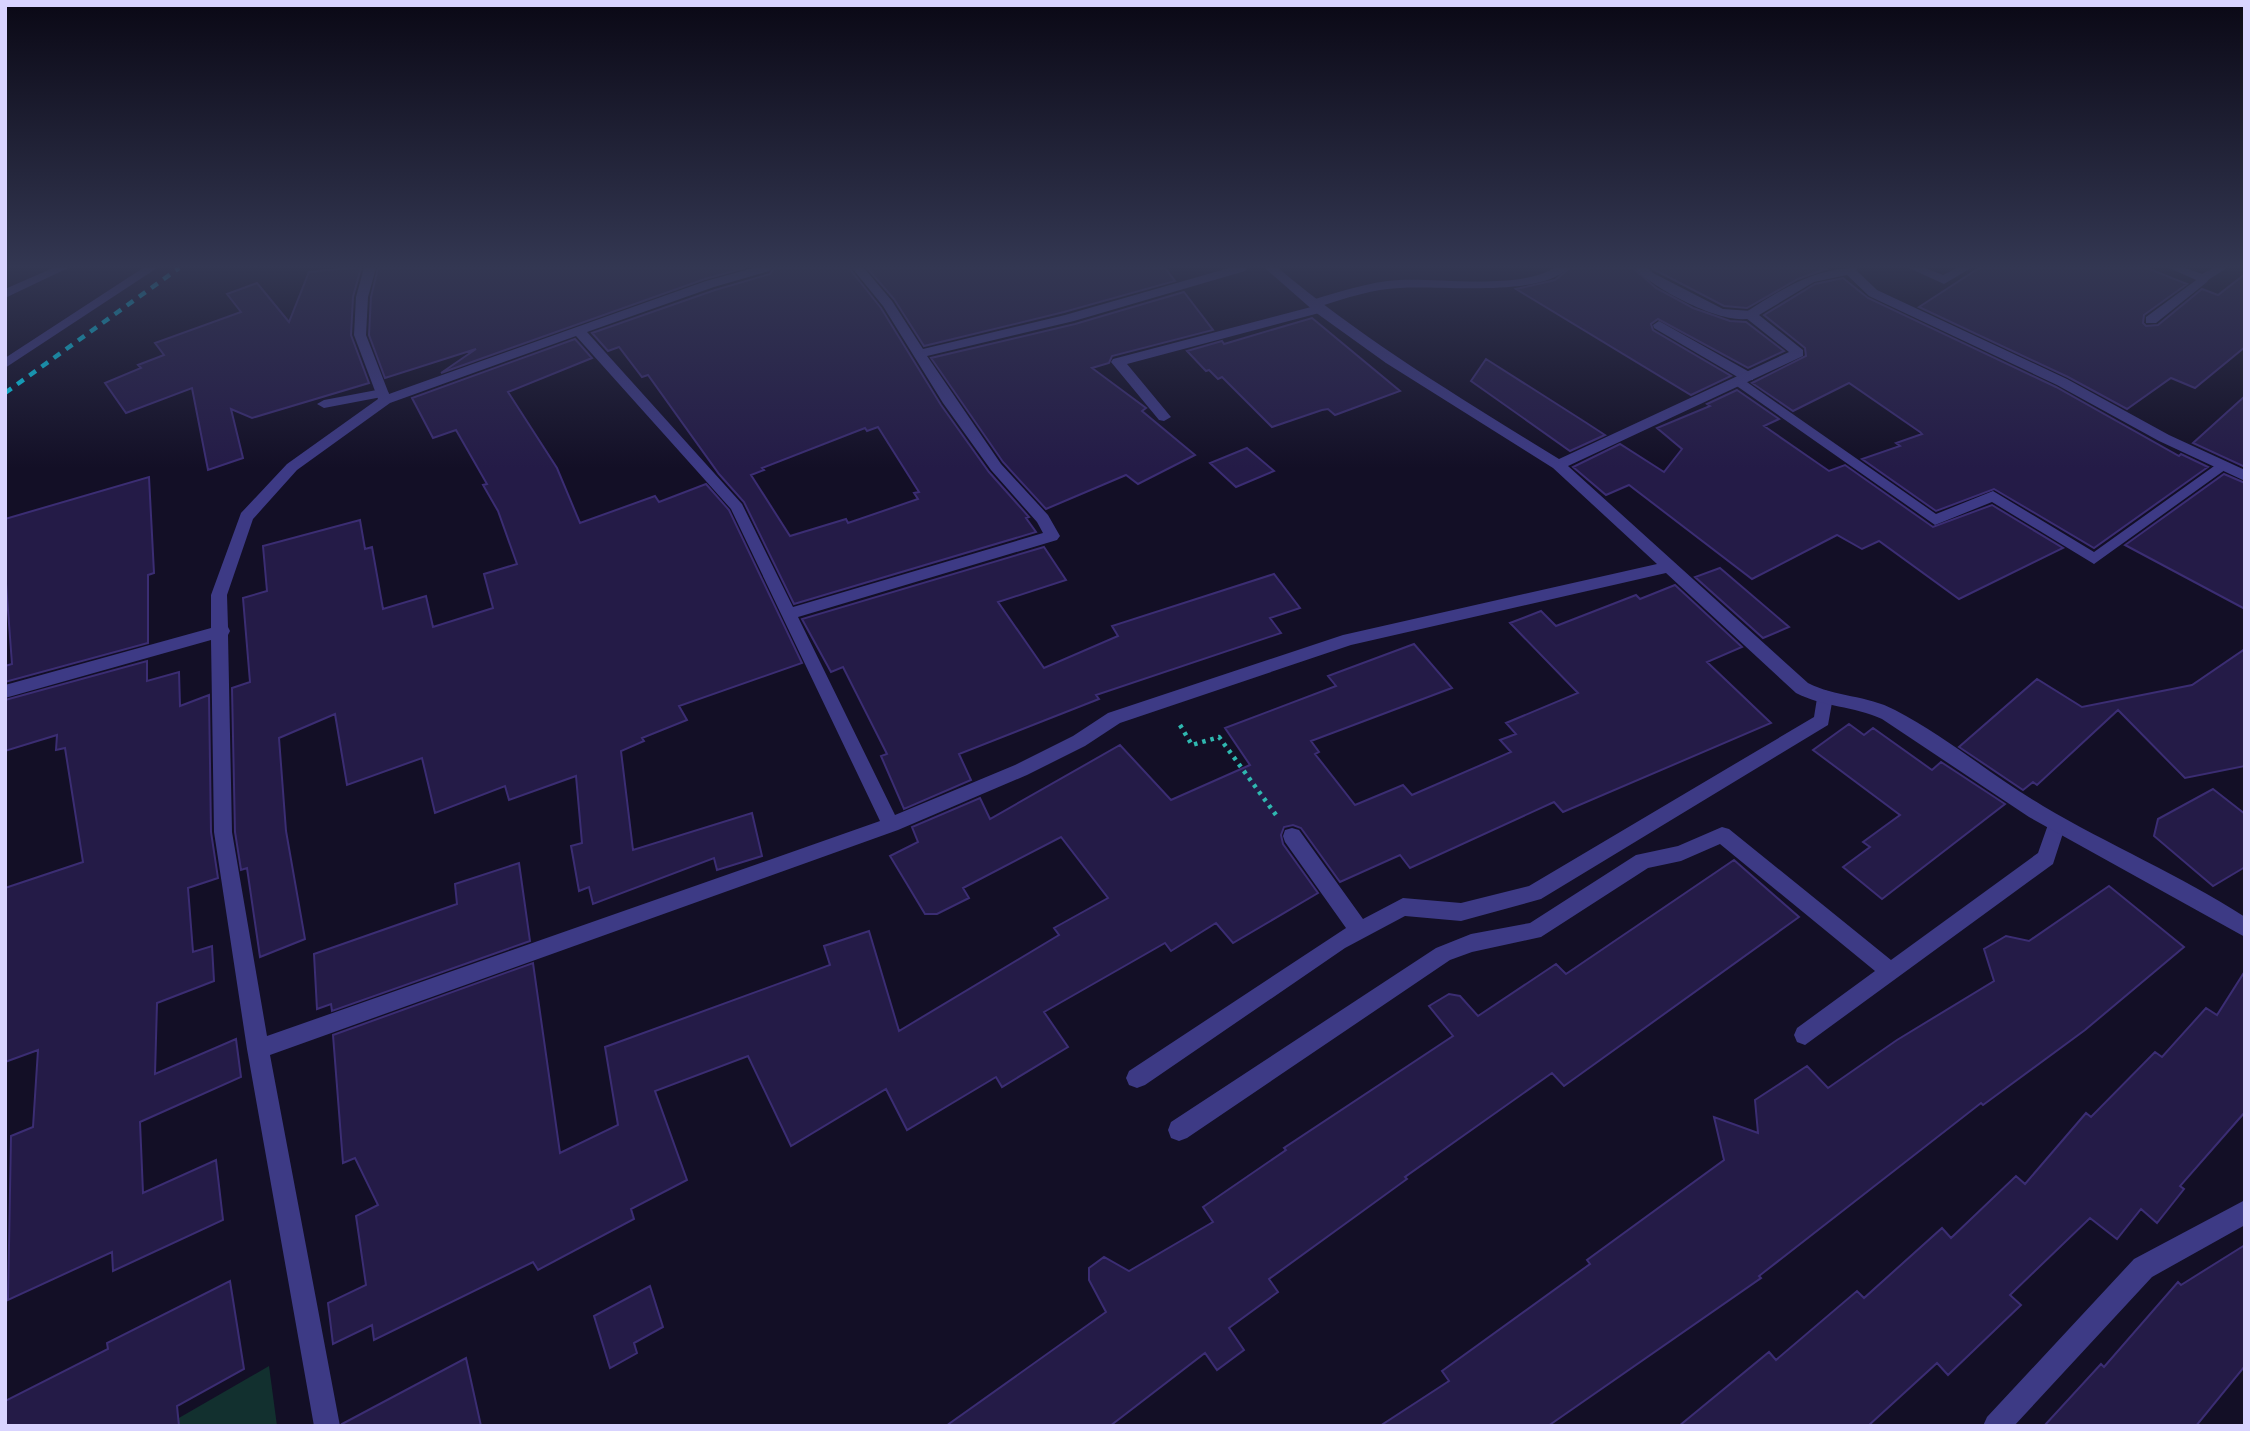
<svg xmlns="http://www.w3.org/2000/svg" width="2250" height="1431" font-family="'Work Sans',sans-serif">
	<style>
		.green { fill: #12302f }
		.building { fill: #241b47; stroke: #3b2d73; stroke-width: 2; fill-rule: evenodd }
		.lines { fill: none; stroke-linecap: round; stroke-linejoin: round }
		.path { stroke: #2fb8b0; stroke-width: 4.5; stroke-dasharray: 3.5 5; stroke-linecap: butt }
		.lane { fill: #3d3a85; fill-rule: evenodd }
		.street { fill: #3d3a85; fill-rule: evenodd }
		.rail { stroke: #00e5ff; stroke-width: 4.5; stroke-dasharray: 8 7; stroke-linecap: butt }
	</style>
	<rect width="100%" height="100%" fill="#130f26"/>
	<!-- green -->
	<path class="green" d="M269 1366 277 1426H165Z"/>
	<!-- building -->
	<path class="building" d="M350 268H361L353 297 351 335 369 383 252 418 231 409 243 458 208 470 192 388 126 413 105 383 141 368 138 365 164 355 155 343 241 312 227 294 257 283 289 322 309 272Z
		M378 268H745L705 279 441 373 476 349 385 378 369 335 371 297Z
		M774 268H849L881 308 941 405 989 472 1029 517 1026 518 1036 532 794 604 744 502 719 474 648 375 642 377 619 347 608 351 592 333 715 290 770 274ZM878 427 919 492 914 493 918 499 848 523 846 519 790 536 751 475 764 470 762 468 865 428 867 431Z
		M867 268H1165L1175 281 1064 312 924 346 894 299Z
		M1570 268H1633L1656 288 1693 308 1730 321 1746 322 1784 351 1748 368 1658 319 1651 324 1653 330 1731 376 1691 395 1516 289 1555 280Z
		M1651 268H1824L1826 269 1798 279 1747 308 1724 306Z
		M1979 268H2147L2187 284 2144 315 2143 323 2146 326 2158 325 2202 289 2218 295 2245 274V347L2195 388 2171 378 2127 409 2068 377 1919 307Z
		M1843 278 1868 298 2056 387 2179 456 2181 454 2208 467 2094 548 1994 489 1936 511 1862 459 1900 446 1896 443 1922 434 1920 432 1849 383 1793 411 1752 383 1806 356 1805 348 1764 315 1815 284Z
		M1184 292 1213 330 1112 356 1109 363 1092 368 1146 408 1142 411 1195 455 1138 484 1126 475 1046 509 1003 462 931 358 1075 324Z
		M1312 318 1400 391 1335 415 1328 409 1322 410 1272 427 1222 377 1218 379 1209 370 1206 371 1187 351 1222 341 1224 344Z
		M575 339 592 358 508 392 557 468 580 523 655 496 659 502 706 484 729 510 802 663 679 706 687 720 642 738 644 741 621 751 633 850 752 813 762 856 717 870 714 858 593 904 589 887 579 891 571 846 582 843 576 776 509 800 505 786 435 813 422 758 347 785 335 714 279 738 286 831 305 939 260 957 247 868 241 870 235 832 232 688 250 682 243 598 267 591 263 546 360 520 365 549 372 547 383 609 426 596 433 627 493 608 484 574 517 564 498 511 483 485 487 484 456 430 433 438 412 398Z
		M1486 359 1585 422 1605 435 1570 451 1471 381Z
		M1737 390 1779 419 1764 426 1829 471 1845 465 1933 527 1992 505 2063 548 1959 599 1879 541 1862 549 1837 535 1752 579 1629 485 1606 495 1573 467 1620 444 1664 472 1682 449 1657 428 1710 406 1707 404Z
		M2245 396V467L2193 443Z
		M1247 448 1274 471 1236 487 1210 463Z
		M2224 474 2245 483V609L2125 545Z
		M149 477 154 573 148 575V643L5 682V666L12 664 5 570V519Z
		M1044 547 1066 580 998 602 1044 668 1118 636 1112 626 1274 574 1300 608 1270 618 1281 633 1096 695 1099 699 959 754 971 780 904 809 881 756 887 754 843 667 831 672 802 619Z
		M1720 568 1789 627 1763 638 1695 577Z
		M1675 585 1742 647 1707 662 1771 723 1563 812 1554 802 1410 868 1400 855 1340 882 1301 828 1293 825 1284 827 1281 835 1283 844 1318 893 1233 943 1216 923 1171 951 1165 943 1044 1012 1068 1047 1002 1087 996 1077 907 1130 886 1089 791 1146 748 1056 655 1091 687 1180 631 1209 634 1219 538 1270 533 1262 374 1340 372 1325 333 1344 328 1303 366 1285 356 1216 378 1205 355 1158 343 1163 333 1035 533 963 560 1153 618 1125 605 1047 830 965 824 946 869 931 899 1031 1059 935 1054 928 1108 898 1061 837 963 888 969 898 937 914H925L890 856 918 842 912 827 980 798 990 819 1120 745 1171 800 1250 765 1225 728 1336 686 1328 676 1414 644 1452 688 1311 741 1319 752 1315 754 1355 805 1403 785 1412 795 1511 752 1500 740 1516 734 1506 723 1578 693 1510 623 1541 611 1556 626 1636 595 1640 599Z
		M2245 649V766L2185 778 2118 710 2037 785 2033 782 2023 790 1959 747 2037 679 2082 707 2192 685Z
		M147 661V681L179 672 180 706 209 695 211 832 218 878 188 888 193 952 212 946 214 981 157 1003 155 1074 236 1039 241 1077 140 1122 143 1193 216 1160 223 1220 113 1271 112 1252 8 1300 11 1136 33 1127 38 1050 5 1062V888L83 862 65 748 56 750 57 735 5 751V700Z
		M1849 724 1864 735 1873 728 1932 770 1941 762 2005 804 1882 899 1843 867 1870 847 1863 842 1900 815 1813 750Z
		M2213 789 2245 814V867L2213 886 2154 836 2158 819Z
		M1734 860 1799 917 1564 1086 1552 1073 1405 1177 1407 1179 1269 1279 1278 1292 1229 1328 1244 1350 1217 1370 1205 1353 1110 1426H946L1106 1312 1089 1280V1268L1104 1257 1129 1271 1213 1222 1203 1207 1286 1150 1284 1148 1453 1036 1429 1006 1449 994 1460 996 1478 1016 1556 964 1566 974Z
		M519 863 530 941 332 1011 331 1004 317 1009 314 954 457 904 455 884Z
		M2109 886 2184 947 2085 1030 1983 1105 1981 1103 1759 1276 1761 1278 1548 1426H1380L1449 1381 1442 1371 1590 1264 1587 1260 1724 1160 1714 1117 1758 1133 1755 1100 1807 1066 1828 1088 1897 1040 1994 981 1984 949 2006 936 2029 941Z
		M2245 971V1112L2180 1186 2184 1189 2157 1223 2141 1209 2117 1239 2090 1218 2010 1295 2021 1305 1948 1375 1937 1363 1868 1426H1679L1769 1352 1776 1360 1857 1291 1864 1298 1942 1228 1951 1238 2016 1176 2025 1184 2086 1113 2091 1117 2155 1052 2162 1057 2206 1008 2217 1015Z
		M2245 1245V1366L2196 1426H2044L2101 1364 2104 1367 2178 1282 2181 1285Z
		M230 1281 244 1369 177 1406 179 1426H5V1401L108 1349 107 1343Z
		M650 1286 663 1327 634 1343 637 1353 610 1368 594 1316Z
		M466 1358 481 1426H343L342 1424Z"/>
	<g class="lines">
		<!-- path -->
		<path class="path" d="M1180 725 1192 745 1219 737 1276 815"/>
		<!-- lane -->
		<path class="lane" d="M1554 268H1568C1539 298 1440 285 1400 288 1373 289 1346 298 1321 306L1325 309 1323 312 1127 364 1171 417 1164 421 1159 420 1111 362 1113 359 1311 307 1307 304 1309 301C1338 292 1368 282 1399 280 1440 278 1519 290 1554 268Z
			M1635 268H1648L1653 273 1723 309 1751 311 1757 315C1735 333 1651 288 1635 268Z
			M1909 268H1925L1943 275 1957 268H1971L1944 284Z
			M2203 275 2209 279 2207 282 2156 323H2146V317Z
			M1659 321 1753 374V380H1744L1936 514 1993 491 2094 552 2217 464 2222 462 2229 467 2094 564 1992 502 1935 525 1731 382 1733 379H1741L1654 328 1653 325Z
			M382 389 389 393 387 396 324 408 317 404 324 400Z
			M1824 690 1830 692 1833 697 1828 725 1541 899 1461 921 1405 916 1345 948 1145 1085 1137 1088 1129 1085 1126 1078 1129 1071 1346 928 1285 842 1283 836 1285 830 1292 828 1299 830 1363 919 1403 898 1461 903 1529 886 1814 717 1818 692Z
			M2057 816 2064 819 2066 824 2053 864 1805 1045 1797 1042 1794 1035 1797 1028 1875 971 1720 844 1681 861 1648 868 1541 937 1472 952 1450 960 1187 1138 1179 1141 1171 1138 1168 1130 1171 1122 1436 948 1471 934 1530 923 1636 855 1678 846 1722 827 1729 829 1891 960 2038 853 2050 819Z"/>
		<!-- street -->
		<path class="street" d="M53 268H68L5 298V289Z
			M143 268H157L5 368V358Z
			M364 268H376L368 297 366 335 389 394 706 281 753 268H771L769 271 714 287 587 332 742 504 793 607 1043 533 1037 522 991 470 943 403 883 306 852 268H864L892 301 923 349 1065 315 1229 268H1247L1245 271 1074 321 927 356 1001 464 1048 515 1060 536 1057 540 798 617 895 815 1015 765 1073 736 1108 713 1343 635 1657 564 1553 468 1386 363 1315 312 1265 268H1278C1365 341 1462 399 1559 459L1789 352 1746 318V312C1782 289 1814 268 1858 268L1856 270 1877 290 2067 379 2169 435 2245 470V481L2159 441 2057 385 1869 296 1847 275 1814 282 1759 315 1803 350V356L1568 466 1808 683C1835 697 1867 695 1895 710 1947 737 1992 776 2043 806 2109 845 2180 875 2245 917V937L2029 817 1882 719C1854 706 1823 707 1796 693L1666 573 1351 645 1120 723 1085 746 1027 775 898 830 270 1055 340 1426H314L247 1049 214 832 211 640 5 698V685L211 628V595L241 513 287 464 378 399 354 335 356 297ZM576 336 731 509 880 821 267 1036 232 832 228 635 230 631 228 627 227 595 253 519 297 470 390 403Z
			M2169 268H2185L2202 274 2213 268H2227L2203 283Z
			M2245 1200V1225L2152 1277 2014 1426H1983L1987 1417 2134 1259Z"/>
		<!-- rail -->
		<path class="rail" d="M5 393 179 268"/>
	</g>
	<!-- sky -->
	<linearGradient id="sky" x2="0" y2="1"><stop stop-color="#0a0815"/><stop offset="0.57" stop-color="#333752"/><stop offset="1" stop-color="#333752" stop-opacity="0"/></linearGradient>
	<rect width="2250" height="468" fill="url(#sky)"/>
	<!-- border -->
	<rect width="2250" height="1431" fill="none" stroke="#d9d4ff" stroke-width="14"/>
</svg>
